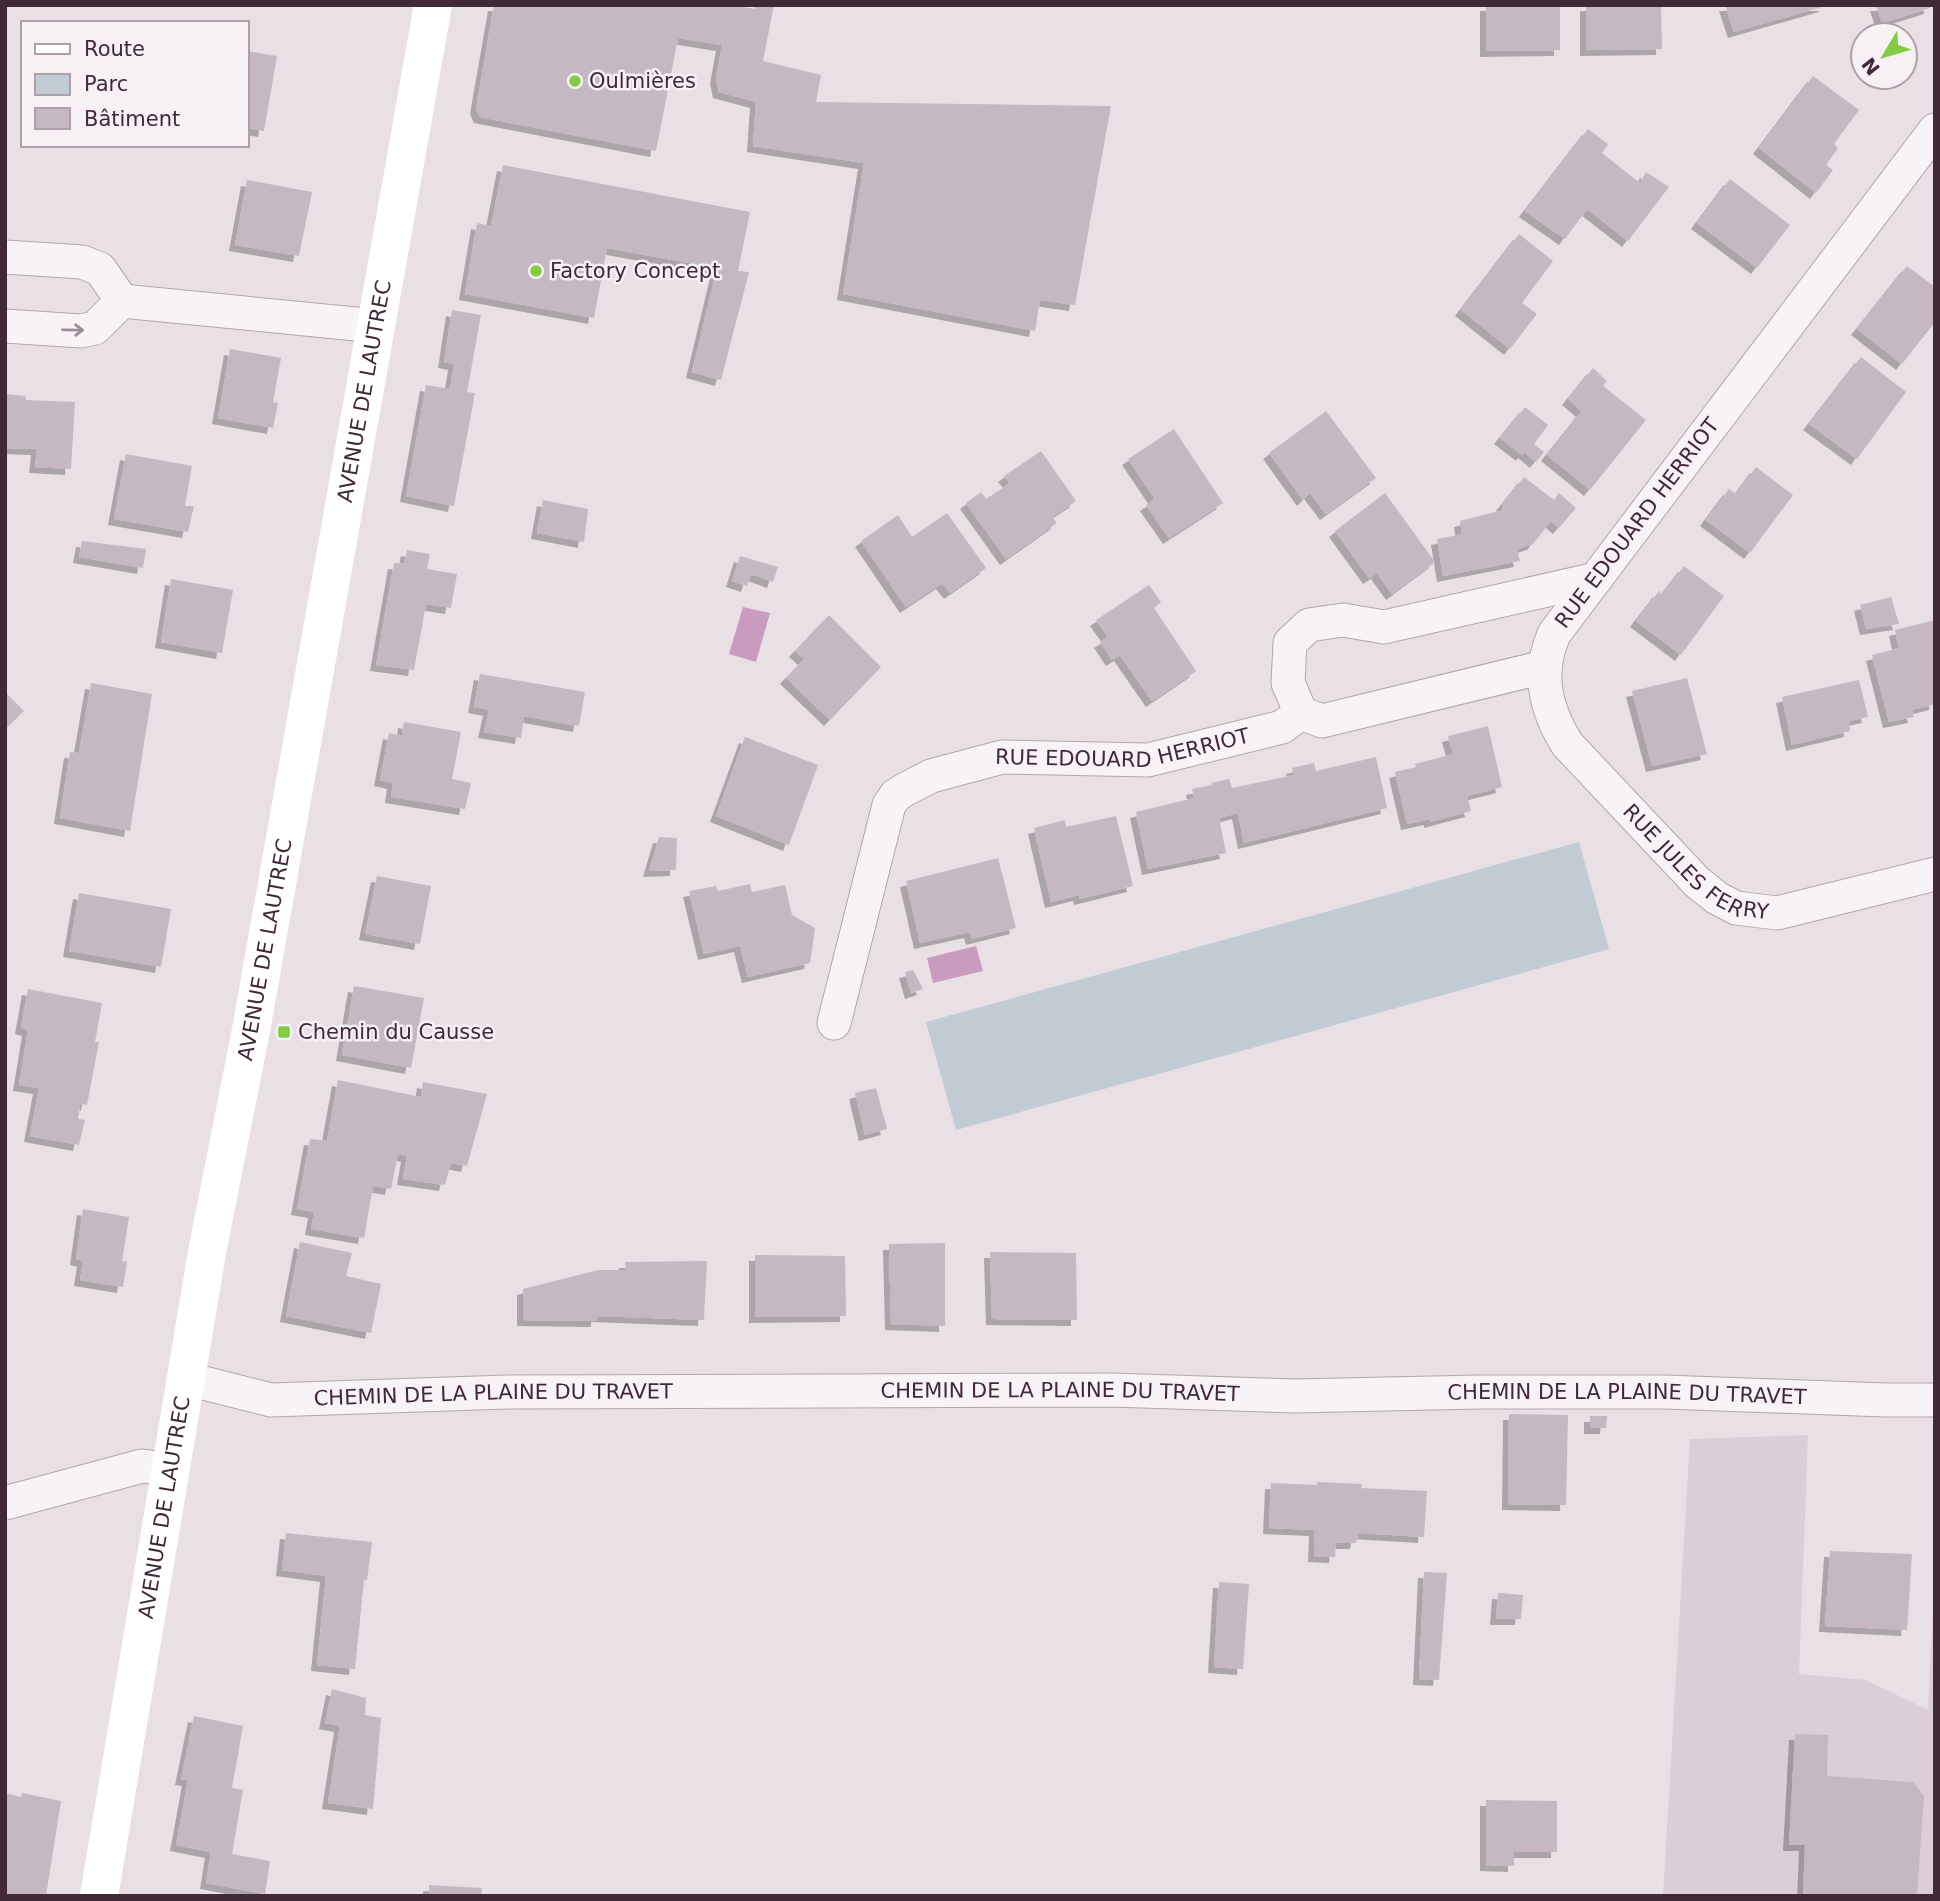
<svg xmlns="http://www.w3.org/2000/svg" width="1940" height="1901" font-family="'DejaVu Sans',sans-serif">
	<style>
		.built { fill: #dbced6 }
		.green { fill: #c1cbd3 }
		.water { fill: #c99bbf }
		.building { fill: #c6b8c1; filter: url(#shadow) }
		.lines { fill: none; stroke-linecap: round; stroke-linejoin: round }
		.street-casing { stroke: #b3a5ae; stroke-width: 35 }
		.street { stroke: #f7f3f6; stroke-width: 33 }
		.secondary { stroke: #fff; stroke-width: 38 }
		.oneway { stroke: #9c8e97 }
		.poi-dot { fill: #81ce45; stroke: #f7f0f5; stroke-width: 2.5 }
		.labels { text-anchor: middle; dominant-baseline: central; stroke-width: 5; stroke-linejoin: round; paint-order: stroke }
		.poi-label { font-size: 21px; fill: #412938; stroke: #f7f0f5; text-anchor: start }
		.street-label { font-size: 21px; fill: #412938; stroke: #f7f0f5 }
	</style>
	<defs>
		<filter id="shadow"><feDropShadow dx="-6" dy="6" stdDeviation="0" flood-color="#0004"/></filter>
	</defs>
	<rect width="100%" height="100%" fill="#e9e0e6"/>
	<!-- built -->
	<path class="built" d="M1808 1435 1799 1674 1866 1680 1928 1710 1935 1567V1896H1663L1690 1439Z"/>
	<!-- green -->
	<path class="green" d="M1579 842 1609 949 956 1130 926 1022Z"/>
	<!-- water -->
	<path class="water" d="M743 607 770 613 756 662 729 654Z
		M976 946 983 971 933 983 927 958Z"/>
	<!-- building -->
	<path class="building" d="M494 5H731L755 9V5H774L763 61 821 75 816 102 1111 106 1075 305 1040 300 1035 331 843 294 864 163 753 146 756 102 719 92 716 78 722 45 678 38 656 151 480 117 476 108Z
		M1486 5H1560V50L1486 51Z
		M1586 5H1661L1662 49 1586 50Z
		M1725 5H1825V6L1734 32Z
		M1876 5H1930V8L1882 23Z
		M247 51 277 56 264 131 247 128Z
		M1813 76 1859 110 1834 144 1838 148 1826 165 1833 170 1816 193 1759 148Z
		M1588 129 1608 144 1602 153 1640 183 1646 172 1669 187 1628 241 1587 209 1565 239 1525 211Z
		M503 165 750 212 738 271 749 272 721 380 692 372 717 268 607 248 594 318 465 294 477 223 491 226Z
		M1730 179 1790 225 1757 268 1697 223Z
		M247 180 312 192 299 256 235 245Z
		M1519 234 1553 261 1522 303 1537 314 1510 349 1461 310Z
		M1907 266 1935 287V322L1902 364 1857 329Z
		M452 310 481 315 467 392 475 393 454 506 406 496 426 385 450 389 454 364 444 362Z
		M230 349 281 358 273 402 278 403 273 428 218 418Z
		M1861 357 1906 392 1857 459 1809 424Z
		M1593 368 1607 381 1603 386 1646 420 1590 490 1547 455 1582 411 1568 399Z
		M5 394 25 396 26 400 75 402 71 469 35 467 37 449 5 448Z
		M1525 407 1548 425 1534 444 1544 452 1536 462 1524 452 1522 455 1500 438Z
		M1326 411 1376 478 1326 514 1310 493 1303 500 1269 453Z
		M1174 429 1223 503 1169 538 1146 505 1155 499 1128 459Z
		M1041 451 1076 501 1052 517 1057 523 1006 559 966 503 981 492 986 499 1010 483 1004 476Z
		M126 454 192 466 185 506H194L188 532 114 519Z
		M1756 467 1793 495 1750 553 1706 520 1729 489 1736 494Z
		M1524 477 1554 500 1559 493 1576 508 1559 528 1551 521 1533 544 1517 549 1520 561 1443 576 1437 539 1462 534 1460 521 1503 510 1502 505Z
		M1385 493 1435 562 1392 594 1377 573 1369 578 1335 531Z
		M543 500 588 509 584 542 537 533Z
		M947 513 986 568 950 593 942 583 906 607 861 541 898 515 912 537Z
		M82 541 146 549 143 568 79 557Z
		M407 550 430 554 427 569 457 574 451 608 426 604 414 670 376 665 394 563 404 564Z
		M740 556 778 567 773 582 751 574 747 586 732 581Z
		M1684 566 1724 596 1681 655 1636 621 1659 591 1662 595Z
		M171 579 233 590 222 653 161 642Z
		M1149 585 1161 602 1154 608 1196 671 1152 701 1120 655 1112 660 1100 642 1108 637 1096 620Z
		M1891 597 1899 624 1866 629 1860 605Z
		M829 615 881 667 830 720 786 678 804 659 795 651Z
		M1935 620V704L1912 710 1914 717 1889 722 1872 655 1899 648 1895 630Z
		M480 674 585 692 579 726 524 716 521 738 484 732 489 710 474 707Z
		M1687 678 1707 754 1652 766 1632 691Z
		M1859 680 1868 717 1849 721 1850 731 1792 745 1782 697Z
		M91 683 152 694 130 831 60 818 70 752 79 753Z
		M5 692 24 711 5 729Z
		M404 722 461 732 452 779 471 783 465 809 391 797 393 783 380 780 389 733 402 736Z
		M1488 726 1502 787 1467 796 1471 811 1430 822V819L1407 824 1395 772 1416 767 1415 764 1453 754 1448 736Z
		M745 737 818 765 789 845 716 816Z
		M1376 757 1387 808 1244 843 1238 813 1219 818 1226 853 1148 869 1136 812 1194 798 1192 789 1212 785 1211 783 1229 779 1232 788 1294 775 1292 768 1314 763 1316 771Z
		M1116 816 1133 886 1080 899 1079 895 1051 902 1034 828 1065 820 1066 827Z
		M659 837 677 838 676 870 649 871Z
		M998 858 1016 928 972 939 970 932 920 943 906 881Z
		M377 876 431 886 420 944 365 934Z
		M750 884 752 892 785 885 792 915 815 928 810 963 748 977 740 946 704 954 689 891 716 886 718 891Z
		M79 893 171 909 161 967 69 951Z
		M913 970 923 989 911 993 905 972Z
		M354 986 424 998 411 1068 342 1055Z
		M28 989 102 1003 95 1042H99L87 1105 80 1104 78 1119 85 1120 79 1145 30 1136 39 1088 19 1085 28 1030 21 1028Z
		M338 1080 421 1097 423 1082 487 1094 467 1166 451 1163 445 1185 403 1179 407 1156 398 1154 391 1189 373 1186 364 1238 311 1229 314 1212 297 1209 310 1139 327 1141Z
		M876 1088 887 1129 865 1135 855 1093Z
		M83 1209 129 1217 122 1261 127 1262 123 1287 80 1280 83 1261 76 1259Z
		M300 1242 352 1253 346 1276 381 1284 371 1333 286 1316Z
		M945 1243V1326L891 1324 889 1244Z
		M990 1252 1076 1253 1077 1320 992 1319Z
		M755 1255 845 1256 846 1316 755 1317Z
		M707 1261 704 1320 597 1316V1321L523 1320V1289L598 1270H626L625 1262Z
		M1509 1414 1568 1415 1566 1505 1508 1504Z
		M1590 1416H1607L1606 1428H1590Z
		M1317 1482 1362 1484 1361 1488 1427 1491 1424 1537 1358 1533 1356 1543H1336L1335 1557 1314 1556 1315 1530 1269 1528 1271 1483 1317 1485Z
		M286 1533 372 1542 367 1580H364L355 1669 317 1665 326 1576 282 1570Z
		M1830 1551 1912 1554 1907 1630 1825 1626Z
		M1424 1572 1447 1573 1439 1680 1419 1679Z
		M1219 1582 1249 1584 1243 1669 1214 1667Z
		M1498 1593 1523 1595 1521 1619H1496Z
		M332 1689 366 1698 365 1715 381 1718 373 1809 328 1803 340 1726 325 1723Z
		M194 1716 243 1726 232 1788 243 1790 232 1854 270 1861 265 1894 206 1883 211 1852 176 1845 188 1780 181 1779Z
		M1795 1734 1828 1735 1827 1776 1913 1782 1924 1796 1917 1896H1803L1805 1845H1789Z
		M5 1793 21 1797 22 1793 61 1801 46 1896H5Z
		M1486 1800 1557 1801V1852H1514V1866L1486 1865Z
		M429 1885 482 1888 481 1896H429Z"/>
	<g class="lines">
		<!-- street casing -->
		<g class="street-casing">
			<g id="street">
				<path id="s1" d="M1935 130 1554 634C1537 674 1545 708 1567 744L1697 882 1717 898 1736 908 1777 913 1935 874"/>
				<path d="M5 257 82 262 100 269 122 301 95 328 81 331 5 326"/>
				<path d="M122 301 376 326"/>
				<path d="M1301 713 1288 683 1290 643 1309 625 1343 620 1384 627 1596 579"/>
				<path id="s2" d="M834 1023 889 805 896 795 906 789 931 776 1002 757 1148 760 1282 727 1301 713 1322 721 1544 667"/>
				<path id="s3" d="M188 1379 271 1400 507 1392 1112 1390 1295 1396 1479 1392H1665L1885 1400H1935"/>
				<path d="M5 1503 142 1466 171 1470"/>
			</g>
		</g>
		<!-- street -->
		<use href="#street" class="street"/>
		<!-- secondary -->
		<path class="secondary" id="s4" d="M99 1896 208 1247 251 1030 433 5"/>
	</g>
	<!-- one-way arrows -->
	<defs><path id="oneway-shaft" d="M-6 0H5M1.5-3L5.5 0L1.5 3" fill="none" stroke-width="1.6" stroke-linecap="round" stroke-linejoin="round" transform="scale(1.75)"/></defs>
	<use class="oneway" href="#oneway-shaft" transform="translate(73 330) rotate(1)"/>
	<!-- markers -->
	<g class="poi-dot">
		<circle cx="575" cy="81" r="7"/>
		<circle cx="536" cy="271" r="7"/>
		<rect x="277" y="1025" width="14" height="14" rx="3.5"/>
	</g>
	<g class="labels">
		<!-- poi labels -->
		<g class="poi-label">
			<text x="589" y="81">Oulmières</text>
			<text x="550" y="271">Factory Concept</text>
			<text x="298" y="1032">Chemin du Causse</text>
		</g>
		<!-- street labels -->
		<g class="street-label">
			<text stroke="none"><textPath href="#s4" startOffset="1528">AVENUE DE LAUTREC</textPath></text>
			<text transform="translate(1637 523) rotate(-53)">RUE EDOUARD HERRIOT</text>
			<text stroke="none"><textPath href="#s2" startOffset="472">RUE EDOUARD HERRIOT</textPath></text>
			<text stroke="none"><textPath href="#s1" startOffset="926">RUE JULES FERRY</textPath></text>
			<text stroke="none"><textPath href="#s4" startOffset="961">AVENUE DE LAUTREC</textPath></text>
			<text stroke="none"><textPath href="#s3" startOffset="875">CHEMIN DE LA PLAINE DU TRAVET</textPath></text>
			<text stroke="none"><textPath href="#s3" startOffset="308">CHEMIN DE LA PLAINE DU TRAVET</textPath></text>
			<text stroke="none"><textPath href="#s3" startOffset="1442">CHEMIN DE LA PLAINE DU TRAVET</textPath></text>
			<text stroke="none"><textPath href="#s4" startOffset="394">AVENUE DE LAUTREC</textPath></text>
		</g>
	</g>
	<!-- border -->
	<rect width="1940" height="1901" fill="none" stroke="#412938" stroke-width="14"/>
	<!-- legend -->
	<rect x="21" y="21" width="228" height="126" fill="#f7f0f5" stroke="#aea0a9" stroke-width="2"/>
	<rect x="35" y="44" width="35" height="10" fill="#ffffff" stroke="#aea0a9" stroke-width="2"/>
	<text x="84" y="56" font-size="21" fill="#412938">Route</text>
	<rect x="35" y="74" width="35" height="21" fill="#c1cbd3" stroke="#aea0a9" stroke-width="2"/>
	<text x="84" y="91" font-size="21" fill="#412938">Parc</text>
	<rect x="35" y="108" width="35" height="21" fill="#c6b8c1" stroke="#aea0a9" stroke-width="2"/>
	<text x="84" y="126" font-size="21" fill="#412938">Bâtiment</text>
	<!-- north arrow -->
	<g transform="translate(1884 56) rotate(232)"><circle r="33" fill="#f7f0f5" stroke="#aea0a9" stroke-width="2"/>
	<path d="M0-5L12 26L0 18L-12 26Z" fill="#81ce45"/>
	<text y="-10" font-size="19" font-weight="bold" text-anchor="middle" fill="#412938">N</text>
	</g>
</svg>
